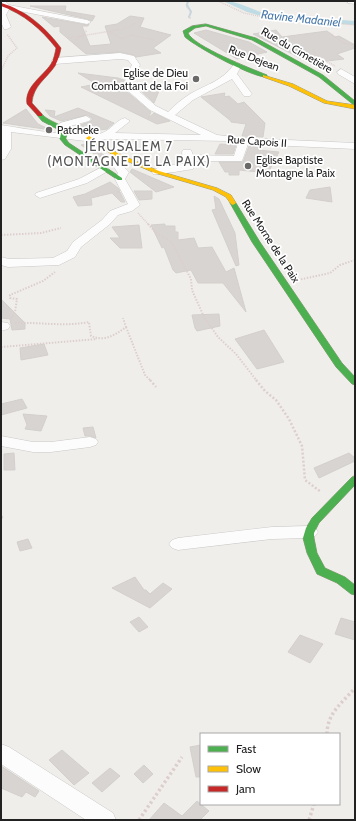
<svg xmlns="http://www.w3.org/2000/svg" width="356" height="821" font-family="Cabin,sans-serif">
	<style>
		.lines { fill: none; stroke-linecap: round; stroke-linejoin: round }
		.stream { stroke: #bfdbe3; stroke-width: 2 }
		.canal { fill: #bfdbe3; fill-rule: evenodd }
		.building { fill: #d7d4d2; stroke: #d3d0cc }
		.street-casing { stroke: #c9c8c7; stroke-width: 1 }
		.fast-casing { stroke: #999a82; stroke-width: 1 }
		.slow-casing { stroke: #999a82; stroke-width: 1 }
		.jam-casing { stroke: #999a82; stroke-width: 1 }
		.path-far3 { stroke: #dccecd; stroke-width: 1.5; stroke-dasharray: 1 1; stroke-linecap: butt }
		.path-far2 { stroke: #dccecd; stroke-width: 2; stroke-dasharray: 1.5 1.5; stroke-linecap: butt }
		.path-far1 { stroke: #dccecd; stroke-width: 2.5; stroke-dasharray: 2 2; stroke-linecap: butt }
		.path { stroke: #dccecd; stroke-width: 3.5; stroke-dasharray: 2.5 2.5; stroke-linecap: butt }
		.street { fill: #fdfcfc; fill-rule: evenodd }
		.fast { fill: #4caf50; fill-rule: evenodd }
		.slow { fill: #ffc107; fill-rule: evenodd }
		.jam { fill: #c62828; fill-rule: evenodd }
		.poi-dot { fill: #6a6968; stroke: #fff; stroke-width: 1.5 }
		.labels { text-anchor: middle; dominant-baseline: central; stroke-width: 3.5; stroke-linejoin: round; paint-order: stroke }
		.far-street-label { font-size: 11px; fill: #222; stroke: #fff }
		.far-poi-label { font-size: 11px; fill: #222; stroke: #fff; text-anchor: start }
		.far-water-label { font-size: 12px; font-style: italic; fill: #4a7aab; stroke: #fff }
		.far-quarter-label { font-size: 13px; letter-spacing: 1px; fill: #555; stroke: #fff }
	</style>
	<rect width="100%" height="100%" fill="#f0eeeb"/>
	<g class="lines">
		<!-- stream -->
		<path class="stream" d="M188 1 187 5 191 12 189 17"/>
		<!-- canal -->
		<path class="canal" d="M223 1C240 1 255 12 272 15 299 19 328 19 355 21V25L272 19 247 12Z"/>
	</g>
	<!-- building -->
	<path class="building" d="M30 6H66L65 11 95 16 92 21 87 19Z
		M130 16 144 18 140 27 171 35 153 48 161 53 136 57 134 55 120 52 86 54 60 32V26L54 27 42 17 87 25 89 24 88 26H82L90 46 111 44 105 26 117 24Z
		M206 30 249 42 267 52 237 59 194 33Z
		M276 30 282 37 327 31 335 37 339 36 355 45V48L337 54 344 59 310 63 253 34Z
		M78 73 118 78 124 80 126 91 151 112 148 118 154 113 170 121 157 124 81 87 96 84Z
		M140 90 159 91 154 103Z
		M225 93 224 97 229 96 238 104 244 102 265 123 263 137 242 136 246 124 231 122V121L201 97Z
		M78 108 114 123 107 129 87 132 77 126 89 122 92 120V118L87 115 61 121 50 116 45 110 55 111 54 117Z
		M26 109 38 124 51 130 3 123Z
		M85 144 104 155 99 157 81 145Z
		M220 144 236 145 233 154H215Z
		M249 146H260L258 150 279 152 268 173 239 170V175H229V172H225L219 162H243Z
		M132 169 174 187 156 192 130 172Z
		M110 182 118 188 120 191 117 192H120L125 202H121L112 193 91 198 92 205 78 206 73 197 85 194Z
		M330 187 332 202 306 198 310 190Z
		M134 191H152V199L139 200Z
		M214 196 219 199 235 233 239 265 236 266 212 210 216 209Z
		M165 224V226H175V232H178V240L194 238 198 248 212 247 226 272 234 268 246 312 223 283H198L191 270 176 273 173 270 164 247 162 248 151 225Z
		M139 225 142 248H120L110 238H120L112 227Z
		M1 299 25 323V329L12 330 10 319 1 318Z
		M219 314 220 326 197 331 195 328 192 315Z
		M264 330 284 362 257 369 235 339Z
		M44 344 48 355 21 360 20 348Z
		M22 399 27 408 1 415V404Z
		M23 414 47 416 41 431 25 429 27 425Z
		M93 427 96 438 90 436H85L83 428Z
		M14 453 15 470H4V454Z
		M349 453 355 458V461L319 478 314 468Z
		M28 539 32 548 20 551 17 542Z
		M135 577 144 590H146L150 594 163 583 172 589 150 608 112 588Z
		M139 617 148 627 139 632 130 622Z
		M341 618 355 622V640L335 634Z
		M300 635 323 644 310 663 288 652Z
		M201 745V777H196L190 747Z
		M62 750 89 773 74 785 49 760Z
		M144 765 153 774 143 783 134 774Z
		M1 766 39 791 35 797 26 792 22 797 1 788Z
		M110 768 120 776 102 792 92 783Z
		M197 801 209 811 200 820H149L164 803 182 816Z"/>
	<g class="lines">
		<!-- street casing -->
		<g class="street-casing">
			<path id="street" d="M1 1H5L9 5 87 20 91 22 87 24 9 9 6 15 11 27 7 29H4L1 22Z
				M347 1H355V4L348 3Z
				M120 53 134 56 140 65 133 78 134 87 156 106 168 112C175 105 182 99 190 94 207 84 223 81 234 64H240L241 66 237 74 252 94 250 96H244L232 79 193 100 175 115 217 135 244 138 355 143V149L248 144 242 161H193L194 167 193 169C188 170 156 175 153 174L152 172C159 164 173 165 183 164L182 152 183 150H191L193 155 234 156 238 143 229 141 110 139 85 141 11 132V149L5 159 1 160V125C20 128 87 140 102 133 111 130 116 120 125 118L130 121 115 133 201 135 150 110 127 90 125 78 132 65 128 60 120 59 55 64 51 61 55 58Z
				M341 69 355 77V84L338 74 337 72Z
				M86 116 91 119 89 121 67 127 64 130 61 131 56 128 60 123Z
				M117 152 122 155V165L129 172 125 179 140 205 132 211 118 215 110 224 81 247 75 257 59 265 8 267 1 265V257L9 259 53 258 67 251 73 242 102 220 110 211 128 204 115 179 118 173 111 163 112 155Z
				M104 166 109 169 108 171 87 183 40 198 35 195 36 193 79 179Z
				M1 322 8 323 10 326 8 329 1 331Z
				M1 436 33 442H51L90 437 96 439 98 442 96 445 90 447 51 452H33L1 446Z
				M309 526 315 528 318 532 315 536 309 538 272 539 178 550 172 548 169 544 172 540 178 538 272 527Z
				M1 744 9 747 113 813 116 820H86L1 764Z"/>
		</g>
		<!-- fast casing -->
		<g class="fast-casing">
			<path id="fast" d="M206 24 256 38 323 75 355 101V106L319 77 252 40 206 26 195 28 188 33C193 46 252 69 267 75V77C253 78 196 47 185 37L183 31 192 26Z
				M38 114H42C48 122 65 124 68 133L66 139 69 143 122 178V180H118L65 145 60 139 61 131 42 121 37 115Z
				M233 201 236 203 260 242 342 363 355 377V385L352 384 336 367 252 242 230 203Z
				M355 476V485L319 523 314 533V538L317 553 325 568 345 577 355 585V595L351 594 337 583 317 574 307 553 303 538 306 528 312 518 352 477Z"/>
		</g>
		<!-- slow casing -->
		<g class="slow-casing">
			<path id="slow" d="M263 75 293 84 327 101 355 105V109L324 103 289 86 263 77Z
				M89 136 119 154 159 171 217 188 231 195 236 203 233 205 231 204 226 197 213 190 155 173 115 156 87 139 86 138Z"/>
		</g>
		<!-- jam casing -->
		<g class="jam-casing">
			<path id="jam" d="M1 3C26 10 46 28 61 48 60 54 58 60 55 66 46 79 33 86 32 103L42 114V116H38L27 104C24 87 43 76 51 64 54 59 55 53 56 48 41 29 24 14 1 6Z"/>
		</g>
		<!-- path-far3 -->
		<path class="path-far3" d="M188 1 186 6 191 11 189 17 191 19
			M218 1 244 13 258 16 355 25
			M110 32 122 39 131 35 155 40
			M330 33 343 43 355 45
			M69 38 123 29 135 24V22
			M75 40 81 37 87 30
			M313 49 315 54 335 66
			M1 71 8 56 17 48 7 34
			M138 213 149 225"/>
		<!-- path-far2 -->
		<path class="path-far2" d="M148 224 156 233 171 241 191 279 192 290 204 317 218 337 236 354 257 381
			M1 235 41 233 61 228
			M298 280 330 273 340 265 355 260
			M11 319 15 312 17 299 10 298V295L43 281 55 272
			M15 323C40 322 64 327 89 322L91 336C105 342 115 335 126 327L123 318
			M126 327 145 375 151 381
			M1 347 97 339"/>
		<!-- path-far1 -->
		<path class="path-far1" d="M150 380 156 387
			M256 380 265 391 276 400 289 419 302 446 305 480 321 492
			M1 517 4 518"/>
		<!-- path -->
		<path class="path" d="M327 734C327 713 343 702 355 688
			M139 820 182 757
			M309 820 314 804"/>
		<!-- street -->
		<use href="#street" class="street"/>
		<!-- fast -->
		<use href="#fast" class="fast"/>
		<!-- slow -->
		<use href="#slow" class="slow"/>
		<!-- jam -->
		<use href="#jam" class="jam"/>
	</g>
	<!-- markers -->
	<g class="poi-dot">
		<circle cx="196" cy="79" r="4"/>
		<circle cx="49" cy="130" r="4"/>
		<circle cx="248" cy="166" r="4"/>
	</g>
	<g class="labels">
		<!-- far-street labels -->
		<g class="far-street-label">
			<text transform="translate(297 50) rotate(30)">Rue du Cimetière</text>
			<text transform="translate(254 58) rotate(21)">Rue Dejean</text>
			<text transform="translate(257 141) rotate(4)">Rue Capois II</text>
			<text transform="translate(271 241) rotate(57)">Rue Morne de la Paix</text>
		</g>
		<!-- far-poi labels -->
		<g class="far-poi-label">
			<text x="188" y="73" text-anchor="end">Eglise de Dieu<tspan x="188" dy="13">Combattant de la Foi</tspan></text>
			<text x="57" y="130">Patcheke</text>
			<text x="256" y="160">Eglise Baptiste<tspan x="256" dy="13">Montagne la Paix</tspan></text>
		</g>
		<!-- far-water labels -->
		<g class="far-water-label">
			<text transform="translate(301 18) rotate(6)">Ravine Madaniel</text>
		</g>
		<!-- far-quarter labels -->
		<g class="far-quarter-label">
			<text x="129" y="146">JÉRUSALEM 7<tspan x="129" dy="15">(MONTAGNE DE LA PAIX)</tspan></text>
		</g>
	</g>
	<!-- border -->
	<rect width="356" height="821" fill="none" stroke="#222222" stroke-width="4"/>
	<!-- legend -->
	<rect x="200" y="733" width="140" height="72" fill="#ffffff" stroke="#a7a7a7"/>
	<rect x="208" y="746" width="20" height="6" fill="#4caf50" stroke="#a7a7a7"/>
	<text x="236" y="753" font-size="12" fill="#222222">Fast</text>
	<rect x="208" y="766" width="20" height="6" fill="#ffc107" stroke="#a7a7a7"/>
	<text x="236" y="773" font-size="12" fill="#222222">Slow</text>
	<rect x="208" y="786" width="20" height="6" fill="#c62828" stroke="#a7a7a7"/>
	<text x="236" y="793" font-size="12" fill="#222222">Jam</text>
</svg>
